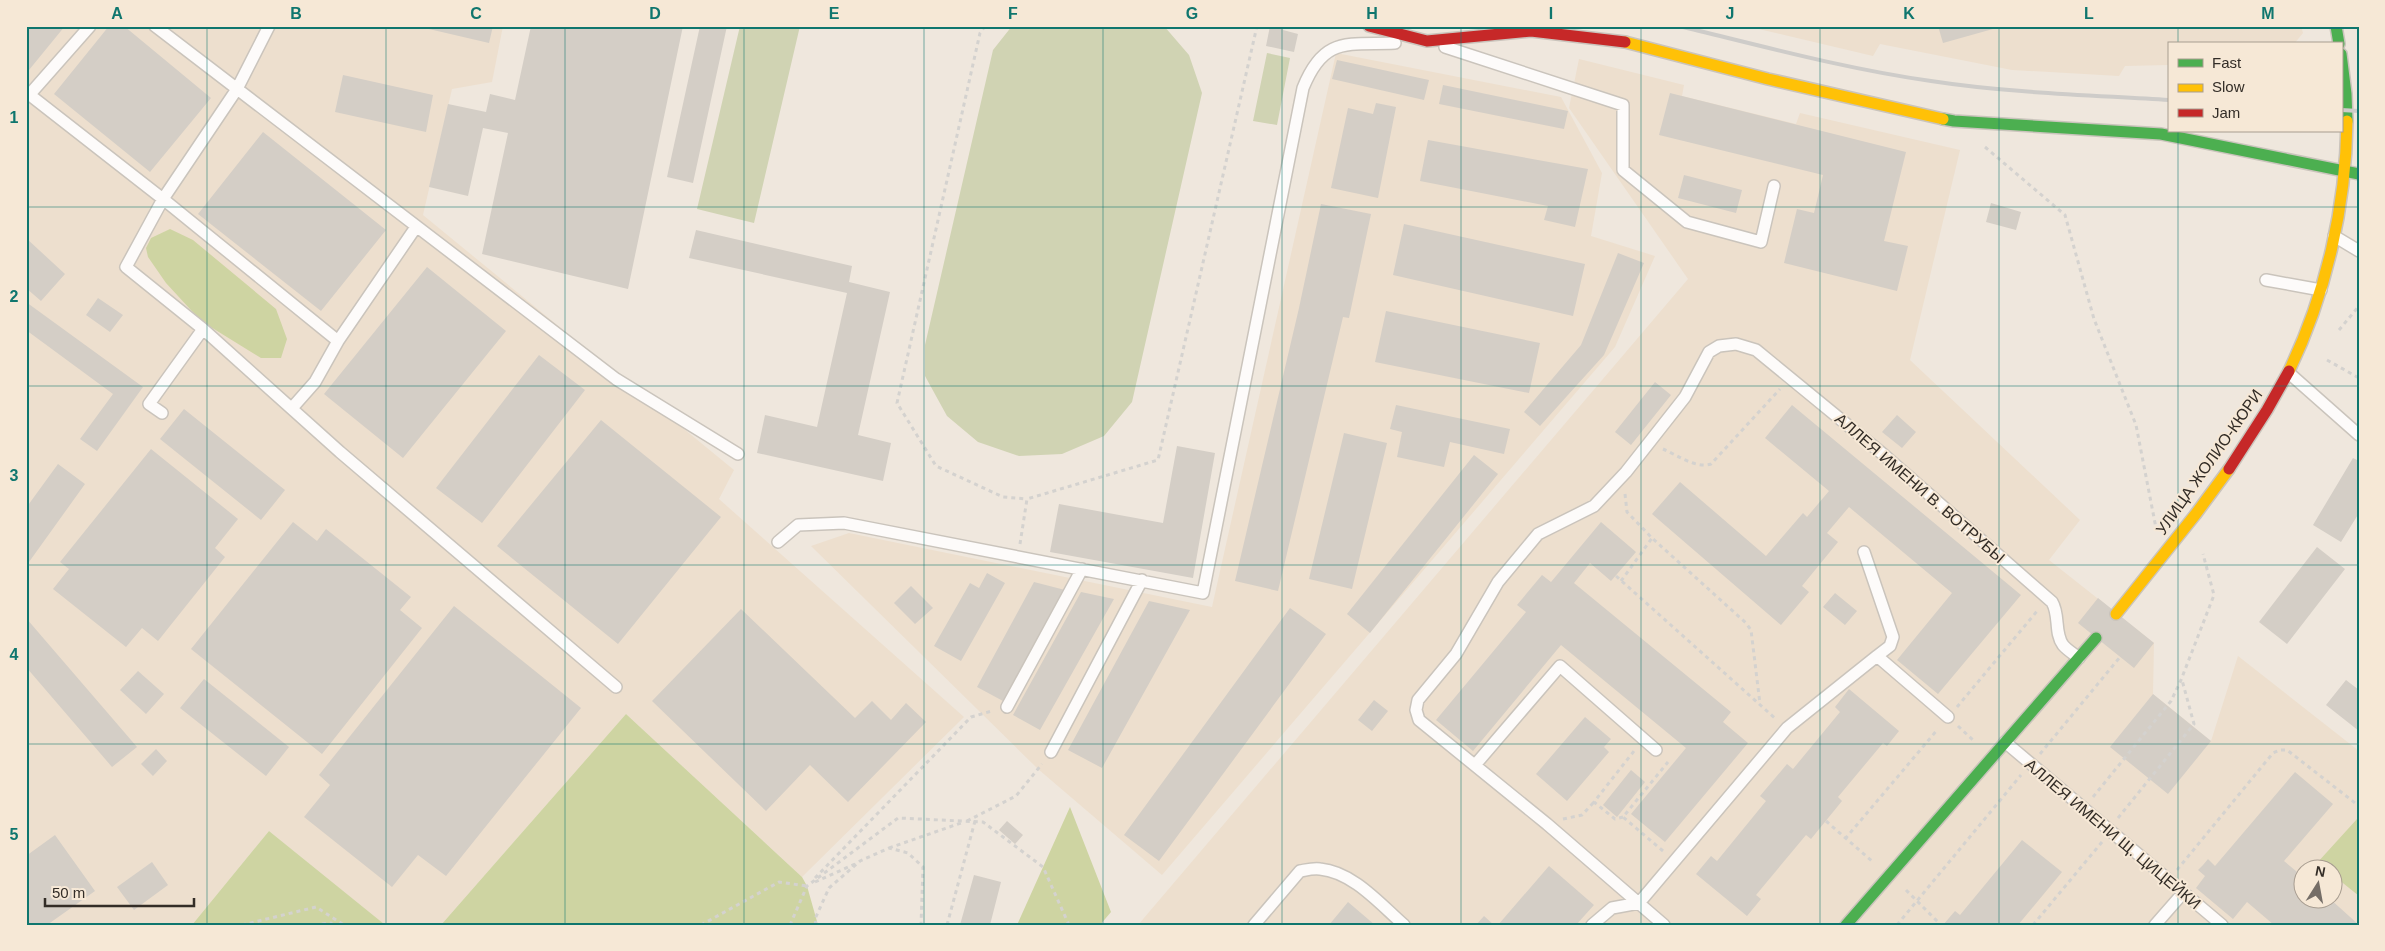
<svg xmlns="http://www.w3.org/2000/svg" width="2385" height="951" font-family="Arial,sans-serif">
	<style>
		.built { fill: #eddfce; fill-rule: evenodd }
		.green { fill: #d0d3b3 }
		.forest { fill: #ced4a2 }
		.building { fill: #d4cec6 }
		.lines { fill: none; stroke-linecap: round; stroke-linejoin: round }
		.lane-casing { stroke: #cac4bc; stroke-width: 14 }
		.fast-casing { stroke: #cac4bc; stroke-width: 14 }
		.slow-casing { stroke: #cac4bc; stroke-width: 14 }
		.jam-casing { stroke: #cac4bc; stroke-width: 14 }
		.path { stroke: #d4d2cf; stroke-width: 3; stroke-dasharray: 4 4; stroke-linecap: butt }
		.lane { stroke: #fdfbfa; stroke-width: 11 }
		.fast { stroke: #4caf50; stroke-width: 11 }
		.slow { stroke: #ffc107; stroke-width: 11 }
		.jam { stroke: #c62828; stroke-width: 11 }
		.rail { stroke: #ceccc9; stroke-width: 4 }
		.grid { fill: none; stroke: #0f766e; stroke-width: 1; stroke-opacity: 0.55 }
		.labels { text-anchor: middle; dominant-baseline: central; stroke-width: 4; stroke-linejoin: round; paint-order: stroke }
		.street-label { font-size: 16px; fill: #332d27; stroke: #f6e8d6 }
		.neatline { fill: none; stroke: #0f766e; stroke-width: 2 }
		.grid-label { font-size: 16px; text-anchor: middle; font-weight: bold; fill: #0f766e }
	</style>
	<rect width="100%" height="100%" fill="#efe7dd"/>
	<!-- built -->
	<path class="built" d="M26 26H503L492 82 452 89 423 215 734 470 719 499 964 717 802 877 626 714 441 925H385L269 831 192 925H26Z
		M1746 26H2301L2303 33 2294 44H2169V65L2125 66 2119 76 2012 70 1880 44 1873 56Z
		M1336 53 1561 97 1602 173 1591 236 1655 256 1615 347 1162 875 1038 769 811 546 849 533 1212 607Z
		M1579 59 1684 85 1682 96 1796 124 1800 113 1960 150 1910 360 2080 520 2049 560 2154 643 2153 694 2211 741 2238 656 2359 751V925H1138L1688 279 1569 108ZM2302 868H2332V898H2302Z"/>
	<!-- green -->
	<path class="green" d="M740 26H800L754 223 697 209Z
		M1012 26H1164L1189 55 1202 93 1132 402 1104 436 1062 454 1019 456 978 442 947 416 925 376V345L993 50Z
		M1267 53 1290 58 1277 125 1253 121Z"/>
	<!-- forest -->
	<path class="forest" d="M170 229 193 240 276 309 287 339 281 358H261L201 321 166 283 148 257 146 248 151 238Z
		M626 714 802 877 807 886 818 925H441Z
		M1070 807 1111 912 1100 925H1017Z
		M2357 819H2359V896L2333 875 2332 868H2324L2317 863Z
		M269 831 384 924V925H192Z"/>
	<!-- building -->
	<path class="building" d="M26 26H65L29 70 26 68Z
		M109 26H124L211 98 150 172 54 94Z
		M416 26H493L489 43Z
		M531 26H683L628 289 482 254 508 133 483 128 468 196 429 187 448 104 486 112 490 94 515 100Z
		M700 26H727L693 183 667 177Z
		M1270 26H1284L1283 30 1298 34 1294 52 1266 46Z
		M1938 26H2000V27L1943 43Z
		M1337 60 1429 80 1424 100 1332 79Z
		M343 75 433 95 426 132 335 112Z
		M1443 85 1568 111 1564 129 1439 104Z
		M1670 93 1906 152 1884 241 1908 246 1897 291 1784 263 1797 209 1814 213 1823 175 1659 135Z
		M1376 103 1396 107 1378 198 1331 188 1348 108 1373 114Z
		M263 132 386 230 321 311 198 214Z
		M1428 140 1588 169 1575 227 1544 220 1548 206 1420 181Z
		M1684 175 1742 190 1736 213 1678 198Z
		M1991 203 2021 212 2016 230 1986 222Z
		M1321 204 1371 214 1349 318 1343 317 1278 591 1235 581 1299 308Z
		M1404 224 1585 264 1573 316 1393 275Z
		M696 230 852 266 849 282 890 292 858 435 891 443 883 481 757 453 765 415 817 427 847 293 689 258Z
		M26 238 65 274 41 301 26 288Z
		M1618 253 1644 263 1604 355 1540 426 1524 412 1581 345Z
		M427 267 506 331 403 458 324 394Z
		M98 298 123 315 110 332 86 315Z
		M26 302 143 387 97 451 80 439 113 394 26 330Z
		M1386 311 1540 343 1529 393 1375 362Z
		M539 355 585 390 482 523 436 488Z
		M1655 382 1671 395 1631 445 1615 432Z
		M1396 405 1510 429 1504 454 1450 442 1444 467 1397 457 1402 432 1390 429Z
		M1792 405 2021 595 1938 694 1897 660 1952 593 1849 507 1827 533 1838 542 1802 586 1809 592 1781 625 1652 514 1680 482 1766 556 1803 513 1807 517 1829 491 1765 438Z
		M184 409 285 490 261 520 160 439Z
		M1897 415 1916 432 1902 448 1882 432Z
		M601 420 721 517 618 644 497 546Z
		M1344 433 1387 443 1352 589 1309 579Z
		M1177 446 1215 453 1193 578 1050 552 1059 504 1163 523Z
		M151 449 238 519 215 548 225 557 158 641 142 628 126 647 53 589 69 569 60 562Z
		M1474 455 1498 474 1370 633 1347 614Z
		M2353 458 2359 461V513L2341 542 2313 525Z
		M58 464 85 484 29 562 26 560V508Z
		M293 522 317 541 326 529 411 597 400 610 422 628 322 754 191 649Z
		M1601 522 1636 552 1611 581 1590 563 1574 583 1731 712 1723 722 1748 743 1665 842 1631 814 1686 748 1561 645 1473 751 1436 720 1526 612 1517 605 1542 575 1551 582Z
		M2317 547 2345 569 2287 644 2259 622Z
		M987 573 1005 583 961 661 934 646 970 583 979 588Z
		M1034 582 1065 590 1003 701 977 687Z
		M911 586 933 608 915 624 894 603Z
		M1081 592 1114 599 1040 730 1013 715Z
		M1835 593 1857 611 1845 625 1823 607Z
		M2098 598 2154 643 2134 668 2078 623Z
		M1149 601 1190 610 1102 768 1068 750Z
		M454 606 581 708 446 876 418 855 392 887 304 817 330 785 319 775Z
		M1290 608 1326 634 1159 861 1124 835Z
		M741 609 855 718 872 701 891 720 906 703 926 722 848 802 810 765 766 811 652 701Z
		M26 618 137 747 112 767 26 667Z
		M138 671 164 694 146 714 120 690Z
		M204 679 289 747 266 776 180 708Z
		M2346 680 2359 690V731L2326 705Z
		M1849 689 1899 731 1887 746 1883 743 1838 797 1842 801 1811 839 1806 835 1756 895 1761 899 1747 916 1696 874 1711 856 1717 861 1766 801 1760 796 1787 764 1793 769 1840 712 1835 707Z
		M2153 694 2211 741 2168 794 2110 747Z
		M1374 700 1388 711 1372 731 1358 720Z
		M1585 717 1611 739 1604 747 1609 752 1567 801 1536 774Z
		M156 749 167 761 153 776 141 764Z
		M1631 770 1645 782 1617 817 1603 805Z
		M2295 772 2333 804 2284 861 2302 876V898H2329L2359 925H2274L2247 902 2233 919 2196 888 2205 876 2198 870 2203 865 2208 859 2215 866Z
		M1007 821 1023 835 1015 844 999 830Z
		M55 835 95 891 47 925H26V856Z
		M2022 840 2062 872 2018 925H1943L1955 911 1960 915Z
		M152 862 168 885 134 910 117 887Z
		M1549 866 1594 905 1576 925H1498Z
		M974 875 1001 882 990 925H960Z
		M1348 902 1375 925H1329Z
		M1484 916 1494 925H1476Z"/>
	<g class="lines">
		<!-- lane casing -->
		<g class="lane-casing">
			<path id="lane" d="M155 26 616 379 738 454
				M269 26 237 89 163 199 126 267 203 329 340 452 616 687
				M1445 47 1623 105V170L1687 222 1761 242 1774 186
				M26 92 163 199 338 341 315 382 292 408
				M30 94 90 26
				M2334 236 2359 251
				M2266 280 2321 290
				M338 341 416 227
				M2289 373 2359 435
				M162 413 149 404 203 329
				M778 542 798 525 844 523 1203 593 1303 88C1324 36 1347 45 1395 43
				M1864 552 1893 637 1890 646 1877 656 1948 717
				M1007 707 1082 569
				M2005 742 2222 925
				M1051 752 1142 580
				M1475 765 1560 666 1656 750
				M1639 903 1787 728 1877 656
				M1254 925 1300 871C1306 870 1313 868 1320 869 1353 872 1380 904 1404 925
				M1592 925 1612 908 1639 903
				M1664 925 1547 824 1419 720 1416 710 1418 700 1456 654 1498 582 1538 534 1594 506 1626 472 1685 397 1709 352 1719 346 1736 344 1756 350 1884 455 2052 602C2060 615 2054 633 2063 645 2067 650 2074 654 2079 658
				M2155 925 2183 893"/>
		</g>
		<!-- fast casing -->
		<g class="fast-casing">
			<path id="fast" d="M2336 26 2339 44
				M2341 54 2346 94 2347 121
				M1943 119 1954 121 2161 134 2359 174
				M1846 925 2096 638"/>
		</g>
		<!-- slow casing -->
		<g class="slow-casing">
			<path id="slow" d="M1625 42 1768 79 1943 119
				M2289 371C2326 294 2346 207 2347 121
				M2116 614 2195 515 2229 469"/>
		</g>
		<!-- jam casing -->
		<g class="jam-casing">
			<path id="jam" d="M1369 26 1427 41 1531 31 1625 42
				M2229 469 2267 410 2289 371"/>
		</g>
		<!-- path -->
		<path class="path" d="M985 26 980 33 897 403 936 466 1003 497 1027 499
			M1985 147 2065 215 2094 319 2136 425 2156 528
			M2339 330 2359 306
			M2327 360 2359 378
			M1663 449C1677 455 1696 469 1711 464L1780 389
			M1625 494 1627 512 1652 538 1746 623 1751 630 1760 704
			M1020 544 1027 499 1158 460 1257 26
			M1616 576 1777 720
			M1621 581 1652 538
			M1957 707 2038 610
			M1958 726 1975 742
			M2040 754 2120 657
			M2093 797 2171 701 2181 680 2214 595 2203 554
			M1623 817 1615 819 1594 802 1634 751
			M2118 818 2194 724 2182 680
			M1563 819 1582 815 1594 802
			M967 821 1016 796 1042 764
			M1826 821 1873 862
			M1845 839 1938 729
			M889 848 961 823
			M1663 851 1623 817 1668 762
			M2177 870 2273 753 2280 750H2287L2359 806
			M815 878 971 717 992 711
			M815 882 855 864
			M1906 890 1941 925
			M242 925 316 907 344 925
			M314 925 331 923 333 925
			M701 925 779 882 807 886
			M790 925 807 886 898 818 983 822 1043 867 1069 925
			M816 925 815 919 829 888 860 861 889 848 908 853 923 867 921 925
			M947 925 975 821
			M1897 925 2021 775
			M2033 925 2102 842"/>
		<!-- lane -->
		<use href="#lane" class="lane"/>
		<!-- fast -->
		<use href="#fast" class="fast"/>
		<!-- slow -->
		<use href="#slow" class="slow"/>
		<!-- jam -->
		<use href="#jam" class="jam"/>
		<!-- rail -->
		<path class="rail" d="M1679 26C1762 46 1846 69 1931 81 2009 93 2090 95 2169 100
			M2341 110 2359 111"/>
	</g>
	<!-- grid -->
	<path class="grid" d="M207 26V925M386 26V925M565 26V925M744 26V925M924 26V925M1103 26V925M1282 26V925M1461 26V925M1641 26V925M1820 26V925M1999 26V925M2178 26V44M2178 131V925M26 207H2359M26 386H2359M26 565H2359M26 744H2359"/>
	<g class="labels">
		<!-- street labels -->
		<g class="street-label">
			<text transform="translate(2209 462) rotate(-55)">УЛИЦА ЖОЛИО-КЮРИ</text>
			<text transform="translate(1920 488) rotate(41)">АЛЛЕЯ ИМЕНИ В. ВОТРУБЫ</text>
			<text transform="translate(2113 834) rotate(40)">АЛЛЕЯ ИМЕНИ Щ. ЦИЦЕЙКИ</text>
		</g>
	</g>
	<!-- border -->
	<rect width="2385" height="951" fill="none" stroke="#f6e8d6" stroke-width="55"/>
	<!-- legend -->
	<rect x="2168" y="42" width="175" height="90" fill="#f6e8d6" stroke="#a89d90"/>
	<rect x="2178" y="59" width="25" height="8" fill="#4caf50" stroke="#a89d90"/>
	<text x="2212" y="68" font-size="15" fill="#332d27">Fast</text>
	<rect x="2178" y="84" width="25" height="8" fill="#ffc107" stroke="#a89d90"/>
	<text x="2212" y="92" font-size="15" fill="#332d27">Slow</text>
	<rect x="2178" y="109" width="25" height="8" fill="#c62828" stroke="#a89d90"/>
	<text x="2212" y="118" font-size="15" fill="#332d27">Jam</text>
	<!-- north arrow -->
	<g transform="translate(2318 884) rotate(11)"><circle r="24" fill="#f6e8d6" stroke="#a89d90"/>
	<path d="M0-4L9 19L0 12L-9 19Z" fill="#756e67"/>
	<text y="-8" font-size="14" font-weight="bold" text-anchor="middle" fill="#332d27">N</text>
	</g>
	<!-- scale -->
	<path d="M45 898v8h149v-8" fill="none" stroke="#332d27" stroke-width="2.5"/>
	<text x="52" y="898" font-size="15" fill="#332d27" stroke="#f6e8d6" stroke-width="4" paint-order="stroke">50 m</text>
	<rect x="28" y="28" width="2330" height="896" class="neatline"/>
	<g class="grid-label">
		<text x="117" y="19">A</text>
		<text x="296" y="19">B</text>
		<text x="476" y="19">C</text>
		<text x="655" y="19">D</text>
		<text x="834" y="19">E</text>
		<text x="1013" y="19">F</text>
		<text x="1192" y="19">G</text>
		<text x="1372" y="19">H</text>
		<text x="1551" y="19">I</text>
		<text x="1730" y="19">J</text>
		<text x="1909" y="19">K</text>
		<text x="2089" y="19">L</text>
		<text x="2268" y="19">M</text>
		<text x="14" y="123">1</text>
		<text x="14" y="302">2</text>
		<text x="14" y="481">3</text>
		<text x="14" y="660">4</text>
		<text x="14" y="840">5</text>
	</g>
</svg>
